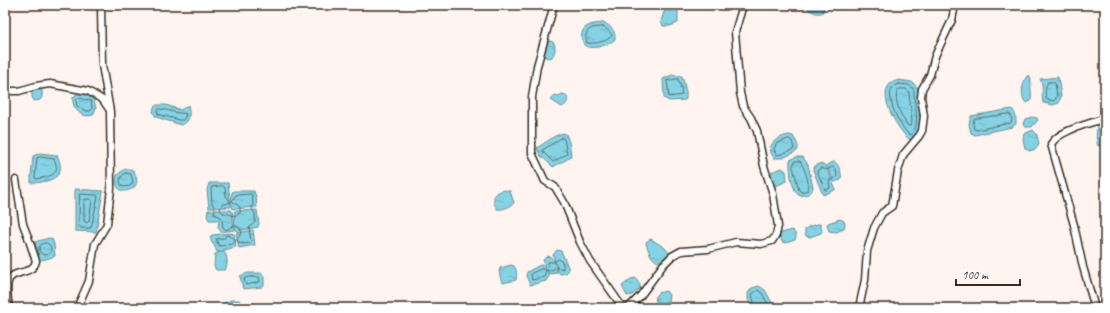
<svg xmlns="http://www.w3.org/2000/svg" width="1110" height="313" font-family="Caveat,sans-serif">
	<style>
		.water { fill: url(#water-ripples); stroke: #678f95 }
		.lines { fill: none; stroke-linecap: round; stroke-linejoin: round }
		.shore { stroke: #596d6d; stroke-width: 1 }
		.minor-casing { stroke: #3b2a1e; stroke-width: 9 }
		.minor { stroke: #fff; stroke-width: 6 }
	</style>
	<defs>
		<pattern id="water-ripples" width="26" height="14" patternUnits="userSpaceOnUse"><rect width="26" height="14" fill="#85d2e4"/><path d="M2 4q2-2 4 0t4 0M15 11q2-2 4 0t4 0" fill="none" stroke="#74b4c3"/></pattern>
	</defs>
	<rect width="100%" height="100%" fill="#fff4f0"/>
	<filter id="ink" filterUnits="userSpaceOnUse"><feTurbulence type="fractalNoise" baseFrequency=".025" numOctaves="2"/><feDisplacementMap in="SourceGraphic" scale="8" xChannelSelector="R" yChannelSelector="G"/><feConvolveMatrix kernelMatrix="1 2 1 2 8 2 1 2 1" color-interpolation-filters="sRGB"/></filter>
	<g filter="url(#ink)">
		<!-- water -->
		<path class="water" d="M808 5H824L823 12C818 15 812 12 808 9Z
			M672 7H675L678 10V23L670 26H663L661 21 664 12Z
			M605 23C611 27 616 31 615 39 610 45 591 51 584 45 576 27 590 23 605 23Z
			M551 41 554 43C556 48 555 54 551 58L545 57 542 54 547 42Z
			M672 75 682 76 686 91V99L685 100 669 101 664 98 663 79Z
			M1029 75 1031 79C1030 86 1032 93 1031 101L1026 103C1020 97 1022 83 1027 76Z
			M1058 77 1061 96 1059 103 1053 105 1043 103C1041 95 1044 86 1040 79Z
			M899 80 912 82 918 88C919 93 917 96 918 101 920 115 924 128 913 140H910C899 132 877 96 890 84 892 82 896 81 899 80Z
			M37 88H42V97L40 100 34 101 32 97V90Z
			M77 94H84L93 97 96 108 93 115C82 119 71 108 73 97Z
			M562 94 566 95C569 100 567 105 562 107L551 100 555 95 559 96Z
			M157 105H166L181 110 188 105C190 114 191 122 181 125L156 117 153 112 154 107Z
			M1012 109C1016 113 1016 119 1016 124L1012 127 975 135 971 133 969 124 971 116Z
			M1032 117 1037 118 1038 120 1032 127H1025L1023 124 1025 119Z
			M1101 123H1105V145L1098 146C1095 138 1097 133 1097 125Z
			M1033 130 1037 135 1039 144 1036 149 1029 151 1025 148 1023 139 1024 134Z
			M563 133 566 134 569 142 571 155 569 158 553 167 540 155 537 148 555 136Z
			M789 135 793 136C796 141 800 147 797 151L783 158H774C764 145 777 137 789 135Z
			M40 153 57 155C68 178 50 182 31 183V176L33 156Z
			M796 157H803L808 165 813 187C812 194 806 195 800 196 792 192 789 169 790 160Z
			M833 162H835C840 167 842 173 841 180L834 182 827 165 828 164Z
			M821 163 826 166 835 188V190L823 195 813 170 815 166Z
			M782 168 786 171 787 181 776 186 773 185 771 182V172Z
			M125 169H131L134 171C140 183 136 191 122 191 116 188 115 181 117 175Z
			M209 183H228L231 207 209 208 207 190Z
			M75 189 103 191 96 232 75 231Z
			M505 190 510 191 514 203C510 207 503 210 497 209 491 199 493 192 505 190Z
			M233 191H254L256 197 257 207 233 209C231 204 230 196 233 191Z
			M208 210H231L232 211 234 230 221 232 218 227 219 220H209L207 216Z
			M257 210 259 224 258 227 237 231 235 229 234 214 235 211Z
			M840 219 844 221 845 224 844 229 836 232 829 231 827 225 828 223Z
			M818 224H820L822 231 821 233 810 237 806 236 805 234V229L810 226Z
			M253 230 255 245 239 248 236 233Z
			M793 230 796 236 795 240 786 243 782 242 780 236 781 233Z
			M231 233 234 234 236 247 217 252 214 245 212 243 210 237 212 235Z
			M49 238 52 239 54 244 55 256 46 259 39 260 35 242Z
			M651 239 665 248 669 253 668 255 658 262C651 259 648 250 646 243L647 241Z
			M557 250 561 251 566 262 569 270 566 273 560 274 558 272 553 255Z
			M220 252H224C228 256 228 266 225 270H216L214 266 215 254Z
			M548 256C555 258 556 266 557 271L556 273 550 274 547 270 549 276 546 281 530 285 526 276 527 272 540 265 545 266 543 260 546 257Z
			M511 265 514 266C517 270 517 275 516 280L503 283 501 280 499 271 500 268Z
			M248 273H261L264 277V285L262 287 243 289 240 276Z
			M636 278 640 284V288L632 295 627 296 622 286 631 279Z
			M759 286 765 290 775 308H752L748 299V293L752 288Z
			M666 291 669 295 668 301 662 303 656 302 655 296 658 293Z
			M231 300H239L241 302 243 308H219L221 305Z"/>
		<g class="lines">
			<!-- shore -->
			<path class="shore" d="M603 27 609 31 612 35C608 42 594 44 587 43 583 29 591 27 603 27Z
				M678 79 681 87 682 95 669 97 667 81Z
				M1048 82H1054L1055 83 1057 96 1055 100 1053 101 1046 99C1045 94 1045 86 1048 82Z
				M899 84 909 85 914 90C913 105 922 123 911 135 901 131 884 96 893 87 894 85 897 85 899 84Z
				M900 89H906L909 92 912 122 910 126H908C901 116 894 103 897 90Z
				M79 98 91 101 92 107 91 111H86L77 106 76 100Z
				M159 109C168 109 176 114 184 113L186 114 185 117 183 120H179L158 114 157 111Z
				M1009 114 1011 115 1012 121 1010 123 976 130 974 129 973 124 974 119Z
				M562 138 564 139 567 154 553 162 543 152V150Z
				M789 139 792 141 794 149 782 154 776 155 774 149 776 144Z
				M41 157 54 159C62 175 49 177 36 179L35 177 37 158Z
				M795 161H800C804 166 810 184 808 190L801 192 799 190 793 167Z
				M832 167 836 169 837 177 830 180 829 183 830 188 825 190 817 171 821 168 827 170Z
				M126 173 131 174 133 182 130 186 123 187C118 182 120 176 126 173Z
				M223 186 225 188 226 196 230 201 229 203 223 204 221 206 220 210 223 213 229 214 234 216 240 213V207L232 201 236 195 250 194 252 195 253 204 252 209 255 214V222L249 228 251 241 250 243 242 244 237 241V239L242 233 240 228 234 225 226 230 223 227 221 217 214 214 215 209 212 203 211 188 213 187Z
				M80 194 96 195 98 196 91 228H81L79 226Z
				M86 199H91L92 201 89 221 87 223 84 221V201Z
				M227 235 235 239 236 241 232 244 219 246 216 239 224 238Z
				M39 249a6 6 0 1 1 12 0a6 6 0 1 1-12 0Z
				M559 259 563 263V269L557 267 551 270H547L548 262H554Z
				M541 269H544L546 270 544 277 532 280 531 274Z
				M249 277H259L260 282 246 285 244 279Z
				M755 308 752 294 758 290 762 293 770 308"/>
			<!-- minor casing -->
			<g class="minor-casing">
				<path id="minor" d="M554 5 537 66 532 97V153L545 181 555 187 564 202 580 242 590 261 623 308
					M5 91H19L36 86 50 84 88 91 103 100 109 109
					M9 308C8 300 6 290 8 282 11 269 33 276 36 261L28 237 23 224 16 180
					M77 308 89 281 95 244 107 224 111 188 110 111 102 65 101 5
					M628 308 641 295 663 265 672 256 681 251 708 249 736 242 761 244 772 241 776 235 778 226 773 194 764 166 757 131 751 118 743 106 740 93 735 32 743 5
					M859 308 865 280 867 251 874 228 882 213 892 206 898 171 903 155 919 136 922 131 924 116 921 97 922 89 930 75 935 56 952 20 955 5
					M1095 308 1083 267 1074 225 1051 144C1060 130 1086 125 1102 119"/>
			</g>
			<!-- minor -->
			<use href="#minor" class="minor"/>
		</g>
	</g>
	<!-- margin -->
	<rect width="1110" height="313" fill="none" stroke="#fff" stroke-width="20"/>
	<rect x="10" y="10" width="1090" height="293" fill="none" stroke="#3b2a1e" stroke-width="1.5" filter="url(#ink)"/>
	<!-- scale -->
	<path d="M956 279v6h64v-6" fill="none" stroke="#3b2a1e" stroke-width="2"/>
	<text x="962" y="279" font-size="12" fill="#3b2a1e" stroke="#ffffff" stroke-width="3" paint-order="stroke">100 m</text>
</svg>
